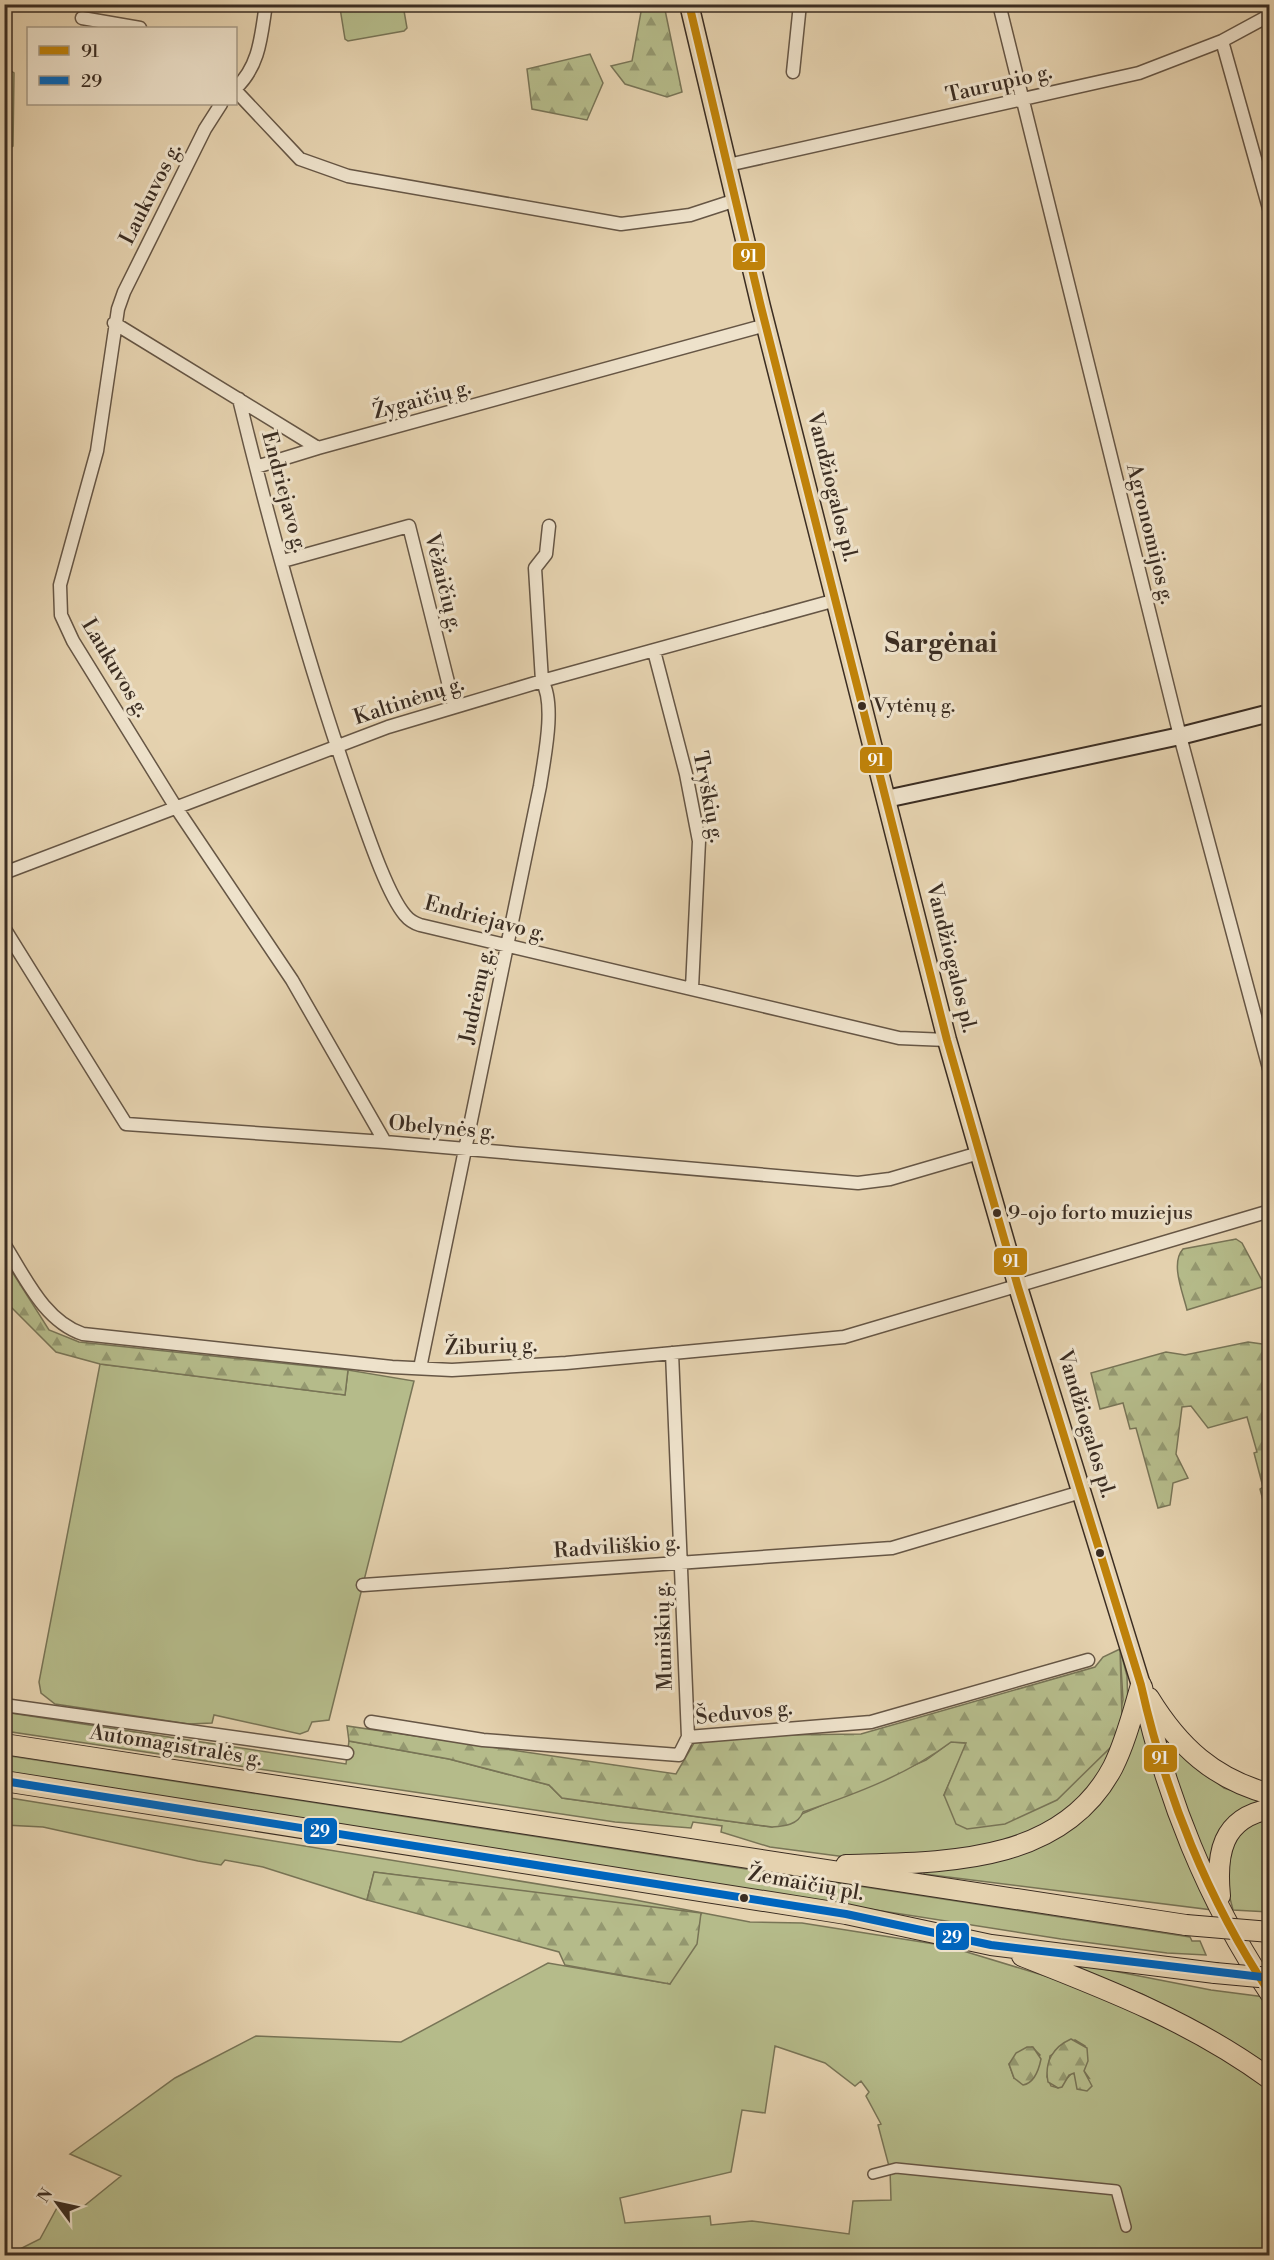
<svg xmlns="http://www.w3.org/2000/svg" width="1274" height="2260" font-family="'Libre Bodoni',serif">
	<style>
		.green { fill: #b5bb8a; stroke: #787456; stroke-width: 1.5; fill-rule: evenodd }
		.forest { fill: url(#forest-firs); stroke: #787456; stroke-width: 1.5 }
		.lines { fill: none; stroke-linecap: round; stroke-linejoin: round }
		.pedestrian-casing { stroke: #665645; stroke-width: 12 }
		.minor-casing { stroke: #665645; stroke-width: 15 }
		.secondary-casing { stroke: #3b2d22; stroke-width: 20 }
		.primary-casing { stroke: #3b2d22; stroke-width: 21 }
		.trunk-casing { stroke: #3b2d22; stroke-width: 22 }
		.pedestrian { stroke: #eee2cb; stroke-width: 9 }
		.minor { stroke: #eee2cb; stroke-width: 12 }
		.secondary { stroke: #eee2cb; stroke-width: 16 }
		.primary { stroke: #e5d2af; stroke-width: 18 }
		.trunk { stroke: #e5d2af; stroke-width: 20 }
		.trunk-bridge-casing { stroke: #3b2d22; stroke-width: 22; stroke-linecap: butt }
		.trunk-bridge { stroke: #e5d2af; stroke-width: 20 }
		.bus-1-casing { stroke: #eee2cb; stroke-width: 12 }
		.bus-2-casing { stroke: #eee2cb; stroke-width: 12 }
		.bus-1 { stroke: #bf820a; stroke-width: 8 }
		.bus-2 { stroke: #0065bd; stroke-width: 8 }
		.bus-dot { fill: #3b2d22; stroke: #eee2cb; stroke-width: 2 }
		.labels { text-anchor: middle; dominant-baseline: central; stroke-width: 6; stroke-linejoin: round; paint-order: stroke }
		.bus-label { font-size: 20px; fill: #3b2d22; stroke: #eee2cb; text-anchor: start }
		.street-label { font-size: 21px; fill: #3b2d22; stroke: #eee2cb }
		.district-label { font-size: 27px; font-weight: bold; fill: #3b2d22; stroke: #eee2cb }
		.line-badge { stroke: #eee2cb; stroke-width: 2 }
		.badge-label { font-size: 16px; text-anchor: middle; font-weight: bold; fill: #fff }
	</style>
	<defs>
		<pattern id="forest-firs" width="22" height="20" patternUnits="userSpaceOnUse" patternTransform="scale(1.5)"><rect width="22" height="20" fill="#b5bb8a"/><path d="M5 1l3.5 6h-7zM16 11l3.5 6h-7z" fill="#949870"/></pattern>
	</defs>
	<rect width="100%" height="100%" fill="#e5d2af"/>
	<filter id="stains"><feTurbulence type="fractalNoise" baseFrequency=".00333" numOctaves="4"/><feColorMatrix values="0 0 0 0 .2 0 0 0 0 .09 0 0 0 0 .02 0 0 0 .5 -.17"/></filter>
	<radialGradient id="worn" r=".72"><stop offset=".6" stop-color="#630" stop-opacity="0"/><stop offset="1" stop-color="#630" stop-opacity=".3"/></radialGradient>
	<!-- green -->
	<path class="green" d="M342 5H403L407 28 404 31 348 41 345 39 340 8Z
		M5 67 14 73 13 146 5 151Z
		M100 1364 345 1395 348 1370 414 1381 329 1720 312 1722 308 1731 300 1734 214 1715 212 1723 189 1724 55 1704 41 1693 39 1682Z
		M1120 1649 1127 1676 1128 1707 1104 1771 1063 1815 988 1850 846 1857 770 1847 721 1832 722 1826 693 1822 691 1828 615 1822 5 1731 4 1712 346 1764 349 1741 449 1759 549 1785 562 1798 772 1827 926 1760 951 1742 967 1743 944 1795 1085 1771 1112 1746 1123 1700Z
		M1139 1719 1213 1910 924 1874V1868L1067 1827Z
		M1154 1724 1190 1761 1224 1788 1264 1801 1217 1840 1207 1867Z
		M4 1755 1190 1937 1192 1941H1200L1206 1955 1167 1953 1061 1939 5 1774Z
		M4 1797 630 1899 750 1922 802 1923 947 1946 1062 1981 1174 2029 1269 2086V2255H8L40 2239 58 2206H84L121 2176 70 2154 175 2078 256 2036 401 2042 548 1963 670 1984 701 1914 374 1872 367 1900 263 1867 225 1860 221 1865 198 1861 43 1827 5 1825ZM1075 2040 1085 2046 1084 2071 1089 2078 1072 2073 1058 2088 1051 2086 1047 2077 1050 2056ZM775 2046 825 2063 855 2086 861 2081 869 2092 866 2096 881 2124 878 2125 890 2170 891 2200 853 2201 849 2234 752 2221 711 2225 710 2216 625 2223 620 2198 731 2172 742 2110 765 2113ZM1032 2047 1040 2055 1014 2078 1009 2064Z
		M1269 1813V1912L1233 1910 1224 1875 1226 1855 1243 1825Z
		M1088 1966 1211 1990 1265 1997 1269 2004V2073L1211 2031 1142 1994 1082 1973 1076 1967Z"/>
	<!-- forest -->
	<path class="forest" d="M627 5H664L682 92 667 97 625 84 611 66 632 61 641 12Z
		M590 54 603 83 587 120 532 109 527 69Z
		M1236 1239 1242 1243 1265 1286 1187 1310C1183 1293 1170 1263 1183 1249Z
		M4 1259 49 1330 79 1342 348 1370 345 1395 100 1364 56 1352 5 1301Z
		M1248 1342 1269 1345V1523L1260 1489 1263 1487 1254 1453 1257 1452 1247 1417 1208 1428 1191 1406 1182 1407 1176 1454 1188 1478 1173 1483 1170 1505 1158 1508 1136 1428 1130 1429 1123 1403 1100 1409 1091 1373 1166 1352 1185 1355Z
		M1120 1649 1122 1718 1112 1746 1057 1800 1005 1824 967 1829 956 1824 944 1795 966 1743 951 1742C907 1775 855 1794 803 1812 798 1825 785 1826 772 1827L562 1798 549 1785 449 1759 349 1741 347 1726 676 1774 698 1736 861 1734 1095 1667 1103 1657Z
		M374 1872 701 1913 697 1944 670 1984 565 1965 559 1952 367 1900Z
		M1071 2039 1087 2048 1088 2061 1084 2071 1092 2086 1087 2091 1077 2089 1074 2073 1069 2075 1062 2087 1058 2088 1048 2082C1044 2062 1053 2047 1071 2039Z
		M1027 2047H1033L1041 2059C1039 2069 1035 2083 1023 2085L1014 2078 1009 2064 1016 2053Z"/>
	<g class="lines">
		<!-- pedestrian casing -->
		<g class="pedestrian-casing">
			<path id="pedestrian" d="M873 2174 896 2168 1116 2190 1126 2227"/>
		</g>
		<!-- minor casing -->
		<g class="minor-casing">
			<path id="minor" d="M999 4 1180 736 1270 1072
				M82 18 140 28
				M1222 41 1270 212
				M793 72 800 4
				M236 88C260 65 261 36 266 4
				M236 91 300 159 348 176 621 224 690 215 736 200
				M221 104 205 129 124 292 118 309 97 451 60 585 61 615 73 641 175 806 292 980 385 1142
				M728 165 1139 73 1222 41 1270 15
				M114 323 318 448 766 325
				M239 399C272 535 310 671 356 802 366 830 387 894 405 915 409 920 414 923 420 925L899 1038 947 1040
				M256 467 318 448
				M283 561 409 526 454 706
				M654 651 686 774 699 841 692 988
				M4 873 388 727 542 681 836 600
				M4 928 126 1124 385 1142 858 1183 890 1179 979 1153
				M4 1244C25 1277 44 1321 83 1334L392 1367 452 1370 566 1363 844 1337 1270 1211
				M420 1368 540 786C544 759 556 704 542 681L535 568 546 554 549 526
				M363 1585 892 1548 1081 1492
				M4 1705 347 1753
				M371 1722 483 1740 679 1755 688 1737 672 1353
				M688 1737 871 1722 1088 1660"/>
		</g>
		<!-- secondary casing -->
		<g class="secondary-casing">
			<path id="secondary" d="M886 799 1180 736 1270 713"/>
		</g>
		<!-- primary casing -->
		<g class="primary-casing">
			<path id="primary" d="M689 4 761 307 947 1040 1018 1287 1141 1685"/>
		</g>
		<!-- trunk casing -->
		<g class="trunk-casing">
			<path id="trunk" d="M1142 1687C1165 1795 1208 1902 1270 1993
				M1149 1698C1179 1747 1214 1779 1270 1794
				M4 1744 1186 1925
				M4 1781 846 1914 991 1945 1215 1973
				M846 1865C941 1862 1061 1866 1113 1767 1126 1741 1133 1712 1141 1685
				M1220 1896C1216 1855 1221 1818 1270 1809
				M1022 1956C1109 1990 1194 2023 1270 2079"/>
		</g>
		<!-- pedestrian -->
		<use href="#pedestrian" class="pedestrian"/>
		<!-- minor -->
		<use href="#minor" class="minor"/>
		<!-- secondary -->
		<use href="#secondary" class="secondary"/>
		<!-- primary -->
		<use href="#primary" class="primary"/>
		<!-- trunk -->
		<use href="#trunk" class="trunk"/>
		<!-- trunk-bridge casing -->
		<g class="trunk-bridge-casing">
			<path id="trunk-bridge" d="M1186 1925 1270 1932
				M1215 1973 1270 1978"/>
		</g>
		<!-- trunk-bridge -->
		<use href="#trunk-bridge" class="trunk-bridge"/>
		<!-- bus-1 casing -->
		<g class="bus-1-casing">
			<path id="bus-1" d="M689 4 761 307 947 1040 1018 1287 1141 1685C1165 1793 1208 1901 1270 1993"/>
		</g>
		<!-- bus-2 casing -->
		<g class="bus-2-casing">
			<path id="bus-2" d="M4 1781 846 1914 991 1945 1270 1978"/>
		</g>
		<!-- bus-1 -->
		<use href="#bus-1" class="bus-1"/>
		<!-- bus-2 -->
		<use href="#bus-2" class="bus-2"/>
	</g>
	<!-- markers -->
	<g class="bus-dot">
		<circle cx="862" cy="706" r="5"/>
		<circle cx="997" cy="1213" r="5"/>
		<circle cx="1100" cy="1553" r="5"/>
		<circle cx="744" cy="1898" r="5"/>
	</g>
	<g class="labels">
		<!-- bus labels -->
		<g class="bus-label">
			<text x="873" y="706">Vytėnų g.</text>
			<text x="1008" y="1213">9-ojo forto muziejus</text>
		</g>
		<!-- street labels -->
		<g class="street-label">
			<text transform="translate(999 84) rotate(-13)">Taurupio g.</text>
			<text transform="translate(151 194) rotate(-63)">Laukuvos g.</text>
			<text transform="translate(422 400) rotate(-15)">Žygaičių g.</text>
			<text transform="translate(832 487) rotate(76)">Vandžiogalos pl.</text>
			<text transform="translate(284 492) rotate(75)">Endriejavo g.</text>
			<text transform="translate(1150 534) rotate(76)">Agronomijos g.</text>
			<text transform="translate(443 583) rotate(76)">Vėžaičių g.</text>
			<text transform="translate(115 668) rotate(59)">Laukuvos g.</text>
			<text transform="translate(409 701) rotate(-18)">Kaltinėnų g.</text>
			<text transform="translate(708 797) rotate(79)">Tryškių g.</text>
			<text transform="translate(485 919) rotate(15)">Endriejavo g.</text>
			<text transform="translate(951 958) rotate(76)">Vandžiogalos pl.</text>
			<text transform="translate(477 996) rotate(-78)">Judrėnų g.</text>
			<text transform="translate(442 1128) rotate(5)">Obelynės g.</text>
			<text transform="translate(491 1347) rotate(-2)">Žiburių g.</text>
			<text transform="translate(1086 1424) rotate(73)">Vandžiogalos pl.</text>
			<text transform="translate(617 1547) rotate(-4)">Radviliškio g.</text>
			<text transform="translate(664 1636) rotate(-92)">Muniškių g.</text>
			<text transform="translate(744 1713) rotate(-6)">Šeduvos g.</text>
			<text transform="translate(176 1746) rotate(9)">Automagistralės g.</text>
			<text transform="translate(806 1884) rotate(10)">Žemaičių pl.</text>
		</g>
		<!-- district labels -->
		<g class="district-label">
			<text x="941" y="644">Sargėnai</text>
		</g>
	</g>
	<g class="line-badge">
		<rect x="732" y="242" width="34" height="29" rx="6" fill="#bf820a"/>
		<rect x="859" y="746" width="34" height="28" rx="6" fill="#bf820a"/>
		<rect x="993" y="1247" width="35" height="29" rx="6" fill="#bf820a"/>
		<rect x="1143" y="1744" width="35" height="29" rx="6" fill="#bf820a"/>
		<rect x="303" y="1817" width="35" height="28" rx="6" fill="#0065bd"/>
		<rect x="935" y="1922" width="35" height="29" rx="6" fill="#0065bd"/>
	</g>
	<g class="badge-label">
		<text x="749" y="262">91</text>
		<text x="876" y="766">91</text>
		<text x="1011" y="1267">91</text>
		<text x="1160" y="1764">91</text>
		<text x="320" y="1837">29</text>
		<text x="952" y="1943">29</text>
	</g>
	<!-- margin -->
	<rect width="1274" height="2260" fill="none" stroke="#e5d2af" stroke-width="24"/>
	<rect x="6" y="6" width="1262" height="2248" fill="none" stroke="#3b2d22" stroke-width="3"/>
	<rect x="12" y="12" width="1250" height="2236" fill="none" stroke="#3b2d22" stroke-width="1.5"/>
	<!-- legend -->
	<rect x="27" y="27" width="210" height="78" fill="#eee2cb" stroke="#a69a87" stroke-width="1.5"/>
	<rect x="39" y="46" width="30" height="9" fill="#bf820a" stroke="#a69a87" stroke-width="1.5"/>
	<text x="81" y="57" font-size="18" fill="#3b2d22">91</text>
	<rect x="39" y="76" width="30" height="9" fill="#0065bd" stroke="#a69a87" stroke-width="1.5"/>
	<text x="81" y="87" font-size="18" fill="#3b2d22">29</text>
	<!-- north arrow -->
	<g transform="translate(57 2203) rotate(303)" stroke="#eee2cb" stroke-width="4.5" paint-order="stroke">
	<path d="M0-4.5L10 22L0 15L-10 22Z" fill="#3b2d22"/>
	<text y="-9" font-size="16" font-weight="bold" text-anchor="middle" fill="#3b2d22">N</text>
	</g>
	<rect width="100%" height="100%" filter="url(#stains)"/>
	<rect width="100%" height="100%" fill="url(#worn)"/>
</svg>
